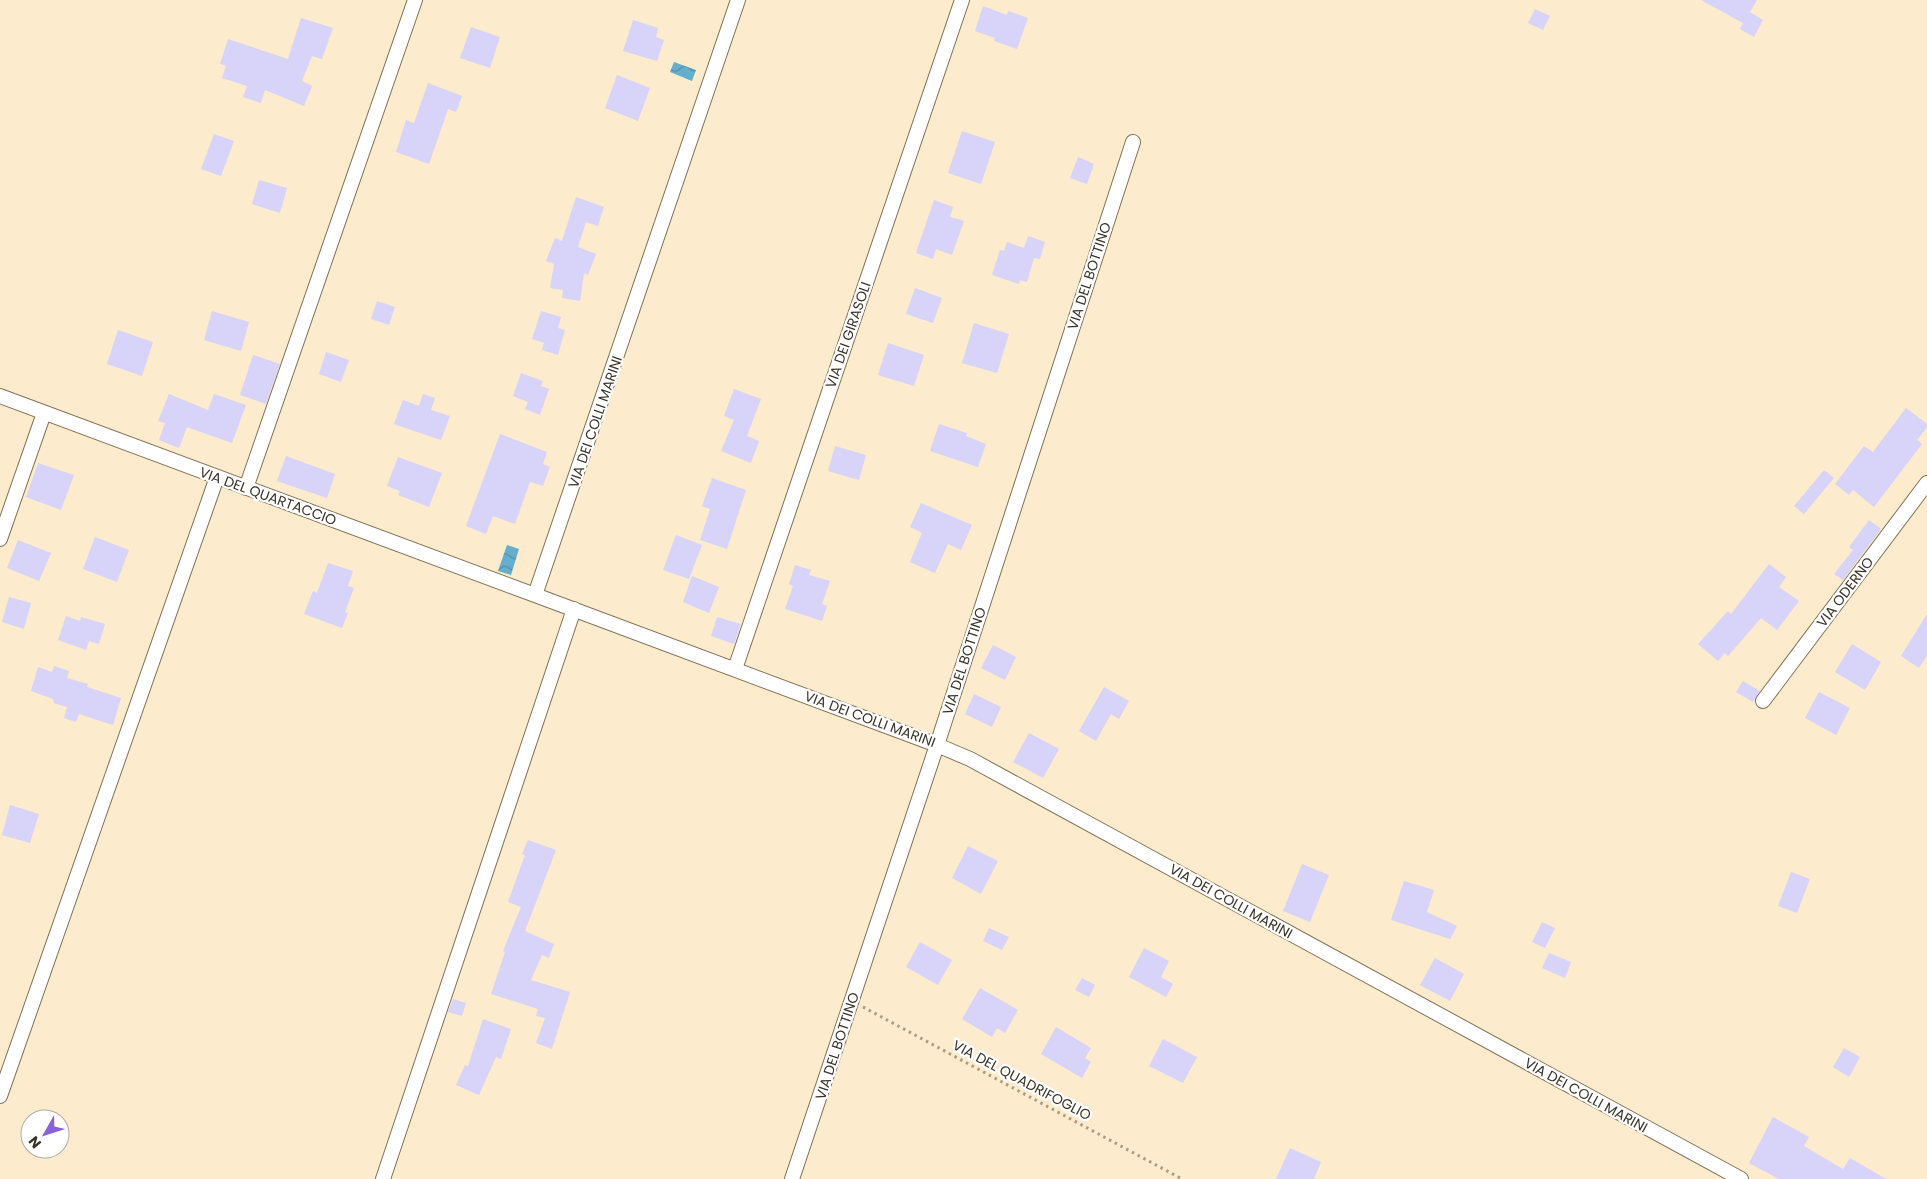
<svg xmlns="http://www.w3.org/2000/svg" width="1927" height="1179" font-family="Poppins,sans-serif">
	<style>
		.water { fill: url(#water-waves) }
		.building { fill: #d7d3f9 }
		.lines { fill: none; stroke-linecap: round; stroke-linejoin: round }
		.minor-casing { stroke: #817256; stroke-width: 16 }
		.path { stroke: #aa9d86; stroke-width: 3; stroke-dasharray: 2.5 4; stroke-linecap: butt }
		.minor { stroke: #fff; stroke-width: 14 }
		.labels { text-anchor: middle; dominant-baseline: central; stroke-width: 4.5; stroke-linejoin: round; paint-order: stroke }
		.street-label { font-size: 14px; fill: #393326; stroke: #fff }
	</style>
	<defs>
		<pattern id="water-waves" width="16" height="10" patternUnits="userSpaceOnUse" patternTransform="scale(1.25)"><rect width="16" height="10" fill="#66aecd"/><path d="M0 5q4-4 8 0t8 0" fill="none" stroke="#558ea6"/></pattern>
	</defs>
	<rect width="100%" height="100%" fill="#fcebcc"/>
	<!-- water -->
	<path class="water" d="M674 62 696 70 692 81 670 72Z
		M507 545 519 549 511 575 498 571Z"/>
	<!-- building -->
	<path class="building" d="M1701 0H1757L1750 12 1763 20 1754 37 1740 29 1743 23Z
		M983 6 1007 15 1008 11 1028 18 1017 49 994 41 995 38 975 31Z
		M1535 9 1550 16 1543 30 1528 23Z
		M301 18 333 28 322 59 312 56 302 81 312 86 304 106 265 90 261 103 243 97 247 86 222 78 226 66 220 64 228 39 288 59Z
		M633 20 658 28 656 37 664 40 657 61 623 51Z
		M471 27 500 37 490 68 460 58Z
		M617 75 650 88 638 121 605 108Z
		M428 83 462 96 456 112 448 109 429 164 396 152 406 120 414 123Z
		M962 131 995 142 981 184 948 173Z
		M214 134 234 141 221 176 201 169Z
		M1078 157 1094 164 1087 184 1070 178Z
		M259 180 287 188 280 213 252 204Z
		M576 197 604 207 598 226 586 222 578 247 596 254 588 275 584 273 580 301 562 298 563 290 550 288 554 264 546 261 555 238 562 241Z
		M934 200 953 207 950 217 964 221 952 255 936 249 933 259 916 253Z
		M1028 236 1045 242 1040 259 1034 258 1027 282 1020 280 1019 284 992 275 1000 250 1004 251 1007 242 1024 248Z
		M915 288 942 298 933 323 906 314Z
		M377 301 395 307 389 325 371 319Z
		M212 311 249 322 241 351 204 340Z
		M541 311 561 317 558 328 565 330 558 355 542 350 544 343 532 339Z
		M974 323 1009 334 997 373 962 363Z
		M118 330 153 342 142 376 107 364Z
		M888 343 924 355 914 386 878 375Z
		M326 352 349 360 341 382 319 374Z
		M253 355 280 364 266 404 240 395Z
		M521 373 543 381 541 386 549 389 540 415 525 409 528 402 513 396Z
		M734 389 761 399 747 436 759 441 751 463 721 451 734 420 724 416Z
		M169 394 208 410 214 394 246 405 232 443 187 427 179 448 159 440 165 423 158 421Z
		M423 394 435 398 431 410 450 416 441 440 394 424 403 400 419 406Z
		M1906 408 1927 424V427L1917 440 1922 444 1874 507 1853 490 1849 495 1835 484 1864 446 1873 452Z
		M939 424 967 433 966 436 986 444 978 467 930 451Z
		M500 434 547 452 543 464 550 467 543 486 530 482 515 524 493 516 486 534 466 526Z
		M835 446 866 455 859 480 828 471Z
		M286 456 335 474 327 498 277 481Z
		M398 457 442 473 429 507 398 495 400 491 387 486Z
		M38 463 74 475 61 510 26 497Z
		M1824 470 1834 478 1804 514 1794 506Z
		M712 478 746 490 727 549 700 540 710 509 702 506Z
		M921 503 972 525 961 550 948 544 935 573 910 562 922 533 910 527Z
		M1869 520 1881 529 1843 580 1834 574 1853 550 1849 547Z
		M676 535 702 545 689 579 663 570Z
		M95 537 129 550 117 582 83 569Z
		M18 540 51 553 39 581 7 568Z
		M328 563 353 571 348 586 354 588 345 612 348 613 342 628 304 614 313 591 317 593Z
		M1769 564 1786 577 1779 587 1799 601 1777 630 1761 618 1728 656 1725 653 1718 661 1698 644 1728 611 1731 614Z
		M795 565 811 570 809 575 830 581 822 604 827 606 822 621 785 609 793 586 789 584Z
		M692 576 719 587 709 613 683 602Z
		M9 597 31 603 24 629 2 622Z
		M1927 614V656L1919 668 1901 656Z
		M66 616 80 621 81 617 105 624 99 644 89 641 86 650 58 640Z
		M717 617 741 624 734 644 711 636Z
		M1852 644 1881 662 1865 690 1835 672Z
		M993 645 1016 657 1005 680 981 668Z
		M54 666 69 671 67 678 88 684 87 687 121 698 113 725 79 714 76 722 64 718 67 707 54 703 53 699 31 691 38 667 52 672Z
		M1743 681 1760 691 1753 702 1736 692Z
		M1104 687 1129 701 1119 719 1111 714 1096 741 1079 731Z
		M1819 692 1850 708 1836 735 1805 718Z
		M974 694 1001 707 992 727 965 714Z
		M1029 733 1059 749 1043 778 1013 762Z
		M10 805 39 814 30 843 2 835Z
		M528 840 556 850 525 931 554 944 549 958 542 955 531 980 570 992 552 1049 536 1043 545 1018 536 1016 538 1009 491 994 505 952 503 951 521 907 508 902 525 855 522 854Z
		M968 846 998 861 981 894 952 878Z
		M1302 864 1329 875 1310 922 1283 911Z
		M1791 872 1810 879 1797 913 1778 906Z
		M1404 881 1434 890 1427 912 1457 926 1450 939 1391 920Z
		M1542 922 1555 928 1545 948 1532 942Z
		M989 928 1009 937 1002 950 983 941Z
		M920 942 952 960 938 985 906 967Z
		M1144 948 1169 961 1161 977 1173 984 1166 997 1129 977Z
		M1549 953 1571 962 1565 978 1542 968Z
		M1435 958 1464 974 1450 1001 1420 985Z
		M1082 978 1095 985 1089 997 1075 990Z
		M980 988 1018 1010 1005 1033 997 1028 992 1037 962 1019Z
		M453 999 466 1003 462 1016 448 1012Z
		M483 1019 511 1029 501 1059 496 1057 479 1095 456 1085 465 1065 468 1066Z
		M1056 1027 1091 1048 1085 1058 1091 1062 1082 1078 1041 1054Z
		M1163 1039 1197 1057 1183 1083 1149 1066Z
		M1844 1048 1860 1057 1849 1077 1833 1067Z
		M1773 1117 1809 1137 1804 1146 1843 1169 1850 1158 1886 1179H1779L1749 1163Z
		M1290 1148 1321 1162 1314 1179H1276Z"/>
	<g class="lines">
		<!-- minor casing -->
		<g class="minor-casing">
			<path id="minor" d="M738 0 535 595 937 745 970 759 1741 1179
				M0 396 535 595
				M246 488 415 0
				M0 539 44 413
				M735 669 962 0
				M1763 701 1927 483
				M0 1096 217 477
				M383 1179 574 609
				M792 1179 937 745 1133 142"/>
		</g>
		<!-- path -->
		<path class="path" d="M863 1007 1182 1179"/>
		<!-- minor -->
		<use href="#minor" class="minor"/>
	</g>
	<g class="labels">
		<!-- street labels -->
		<g class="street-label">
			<text transform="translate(1089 276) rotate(-72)">VIA DEL BOTTINO</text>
			<text transform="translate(848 335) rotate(-71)">VIA DEI GIRASOLI</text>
			<text transform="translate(595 422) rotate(-71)">VIA DEI COLLI MARINI</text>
			<text transform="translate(268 496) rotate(20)">VIA DEL QUARTACCIO</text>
			<text transform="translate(1845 592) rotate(-53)">VIA ODERNO</text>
			<text transform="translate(964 661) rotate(-72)">VIA DEL BOTTINO</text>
			<text transform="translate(870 719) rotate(20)">VIA DEI COLLI MARINI</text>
			<text transform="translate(1231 901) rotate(29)">VIA DEI COLLI MARINI</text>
			<text transform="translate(837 1046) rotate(-72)">VIA DEL BOTTINO</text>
			<text transform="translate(1022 1080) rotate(28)">VIA DEL QUADRIFOGLIO</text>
			<text transform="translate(1586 1095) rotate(29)">VIA DEI COLLI MARINI</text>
		</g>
	</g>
	<!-- north arrow -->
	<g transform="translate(45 1134) rotate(231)"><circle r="24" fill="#ffffff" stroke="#b0ada8"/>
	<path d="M0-4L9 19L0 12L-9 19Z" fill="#8861db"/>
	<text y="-8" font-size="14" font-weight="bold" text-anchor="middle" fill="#393326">N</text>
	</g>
</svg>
